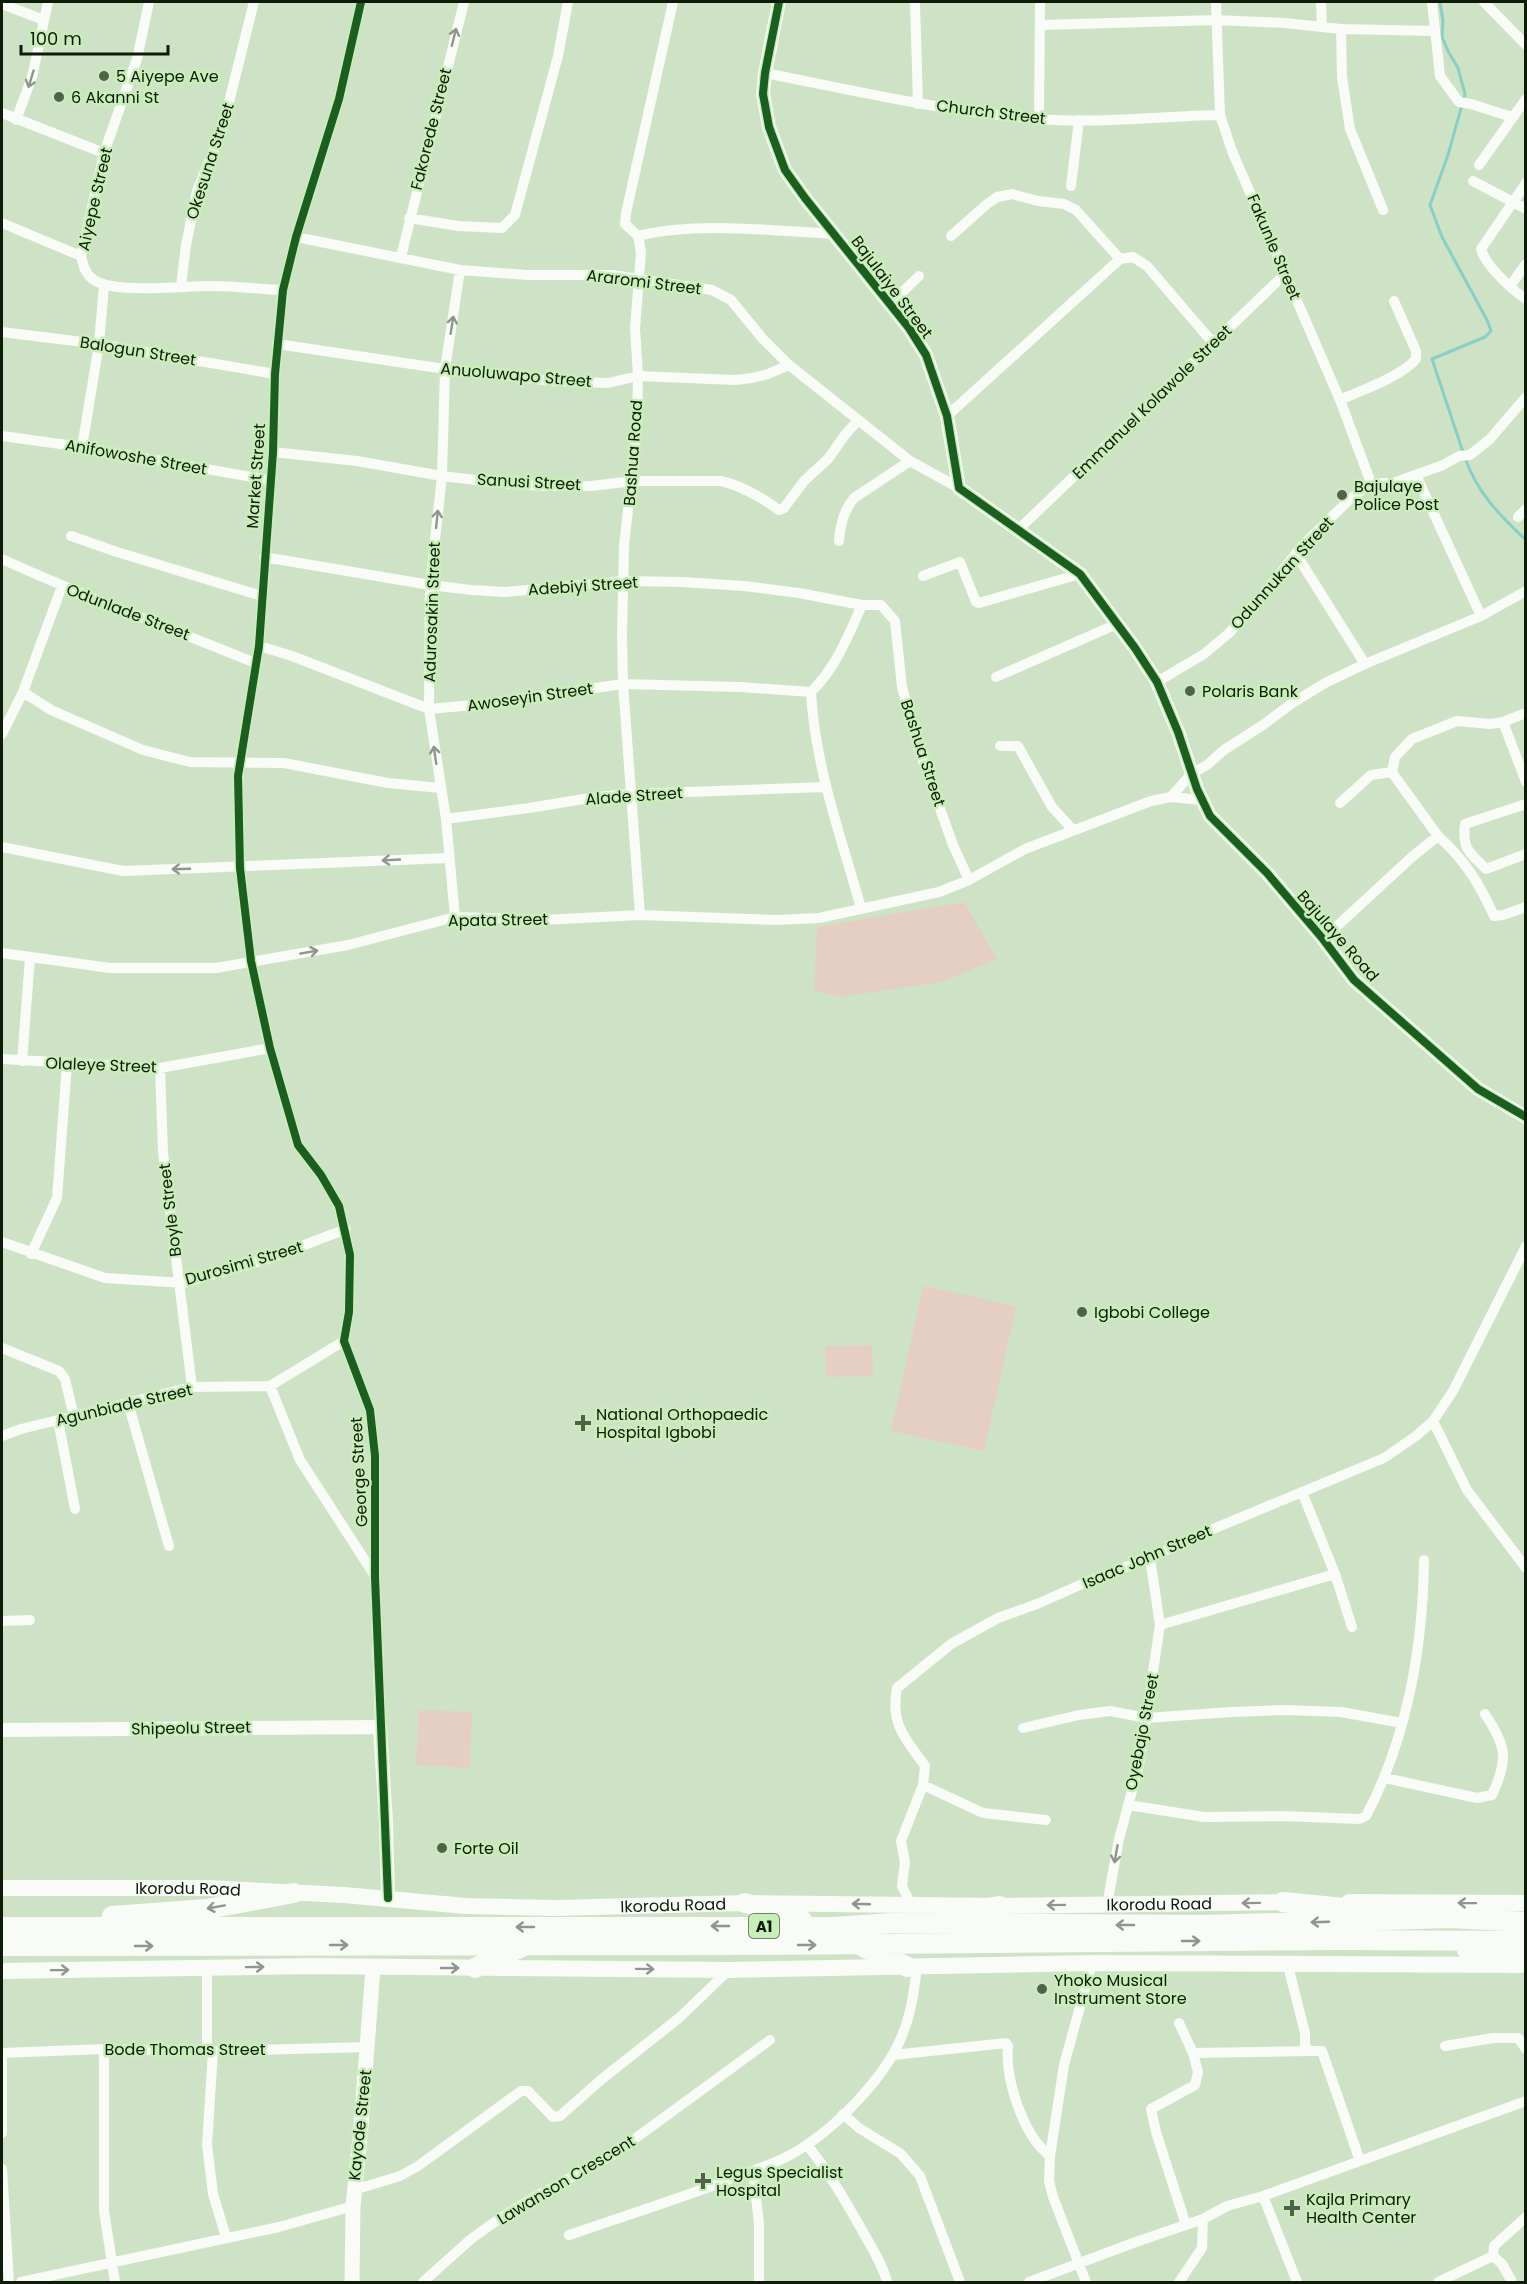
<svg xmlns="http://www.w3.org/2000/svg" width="1527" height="2284" font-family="Poppins,sans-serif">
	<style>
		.green { fill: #e5cfc3 }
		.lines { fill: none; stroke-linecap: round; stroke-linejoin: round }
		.stream { stroke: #89cfc8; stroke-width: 3 }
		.minor { stroke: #f8fbf6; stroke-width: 10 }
		.tertiary { stroke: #f8fbf6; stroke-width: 14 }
		.secondary { stroke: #f8fbf6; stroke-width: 15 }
		.primary { stroke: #f8fbf6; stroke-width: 16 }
		.motorway { stroke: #f8fbf6; stroke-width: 20 }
		.cycleway-casing { stroke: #c8eeba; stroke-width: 11 }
		.cycleway { stroke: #1b5e20; stroke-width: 8 }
		.oneway { stroke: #8f968b }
		.poi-dot { fill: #51614a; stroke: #c8eeba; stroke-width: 2 }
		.labels { text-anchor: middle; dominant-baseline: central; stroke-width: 5; stroke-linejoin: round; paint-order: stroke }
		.shield { fill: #c8eeba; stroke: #465a3d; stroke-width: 1.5 }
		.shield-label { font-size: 15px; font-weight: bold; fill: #0e1b08 }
		.poi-label { font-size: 16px; fill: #0e1b08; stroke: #c8eeba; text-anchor: start }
		.street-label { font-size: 16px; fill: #0e1b08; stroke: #c8eeba }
	</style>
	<rect width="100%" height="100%" fill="#cee2c6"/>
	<!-- green -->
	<path class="green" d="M964 902 997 959 941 982 840 997 814 990 817 927Z
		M923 1286 1016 1306 984 1451 891 1431Z
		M872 1345 873 1376 826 1377 825 1346Z
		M419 1710 472 1712 470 1768 416 1765Z"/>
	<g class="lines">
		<!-- stream -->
		<path class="stream" d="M1440 2 1443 21 1442 37 1449 53 1458 68 1465 94 1448 155 1430 205 1442 237 1487 320 1491 331 1485 337 1432 359 1463 452
			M1465 458C1477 492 1499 515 1526 540"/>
		<!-- minor -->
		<path class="minor" d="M149 2 137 59 104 153 81 256C83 265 85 274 94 280 116 294 181 286 209 286 234 286 259 289 283 290
			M361 2 339 99 296 237 283 290 275 374 273 452 259 646 238 776 240 868 251 961 270 1048 298 1145 321 1175 339 1206 350 1255 349 1312 344 1341 370 1410 375 1456V1577L380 1727
			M915 2 918 104
			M1216 2 1220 115 1232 151 1340 400 1371 483
			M1321 2 1322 27
			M1432 2 1440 76 1459 102 1471 104 1512 117
			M1484 2 1526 45
			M2 4 44 20
			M1041 25 1216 20 1285 23 1341 29 1434 31
			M1341 29 1342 77 1350 129 1383 210
			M765 73C856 91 946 112 1039 119 1099 124 1160 116 1220 115
			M2 113 104 153
			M1039 119 1040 2
			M16 120 32 77 48 2
			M1479 165 1526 99
			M1473 181 1526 209
			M1526 183 1481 249C1485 265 1512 290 1526 299
			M1071 186 1079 120
			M409 218 458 226 502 228 515 215 558 56 568 2
			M2 223 81 256
			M638 236C697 221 773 231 834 234
			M951 236 987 204 997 197 1012 194 1038 201 1064 204 1076 210 1120 259
			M296 237 460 270 527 275H612L712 290 731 300 762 338 789 365 910 461 959 488
			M401 257 464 2
			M181 286 186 245 197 191 222 130 254 2
			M1510 286 1526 264
			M889 305 919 276
			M2 332 99 344 275 374
			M277 344 445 369 552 381 608 383 638 376 735 380 752 378 768 374 789 365
			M1340 400C1362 390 1401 377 1416 359V351L1394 301
			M947 416 1120 259 1133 257 1147 266 1213 343
			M2 436 82 447 269 480
			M82 447 99 344 104 285
			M273 452 357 461 442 476 510 484 547 486H591L633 481H721C743 486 761 497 779 510L784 508 804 481 828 459 845 435 858 420
			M1416 475 1481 616
			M1518 517 1526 509
			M1019 529 1285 274
			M71 536 117 552 262 596
			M839 541C840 525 844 510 854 498L910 461
			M1296 554 1365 664
			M264 557 430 585 471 590 505 592 623 581 682 582 744 586 799 593 862 605H881L895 621 902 687 918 747 953 845 969 880
			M2 559C84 597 170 628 255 663
			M923 576 960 562 976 602 979 603 1080 574
			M259 646 292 656 429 709 485 704 623 684 740 687 811 692
			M996 677 1117 624
			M1157 682 1204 654 1228 634 1250 611 1302 546 1349 500 1371 483H1393L1443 465 1459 456 1470 455 1490 439 1526 397
			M23 692 51 710 143 750 190 762 284 763 388 783 440 788
			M1503 722 1526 782
			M2 734 23 692 62 586
			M1000 746H1018L1052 807 1073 830
			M1171 797 1191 774 1207 765 1224 750 1263 725 1291 704 1325 683 1365 664 1481 616 1526 591
			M1340 803 1371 775 1392 772
			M1526 804 1465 824C1462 849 1469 852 1486 869L1526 854
			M446 819 529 808 596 797 631 794 825 787
			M1438 836C1465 860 1479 883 1494 916L1503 915 1526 907
			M2 847 123 871 449 858
			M861 908C841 836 815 767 811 692 836 668 848 636 862 605
			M640 915 623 684 622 635 624 546 637 429 638 376 635 328 641 252 638 236 625 224 626 213 673 2
			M455 917 446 819 429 709 430 585 442 476 445 369 460 270
			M1323 939 1413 856 1438 836 1396 778 1392 772 1395 757 1412 739 1457 721 1490 724 1503 722 1526 713
			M2 953 110 968H216L348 945 455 917 543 920 640 915 776 920 819 918 939 892 969 880 1025 849 1151 801 1171 797 1201 800
			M2 1059 160 1068 270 1048
			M22 1061 30 958
			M160 1068 163 1152 192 1387
			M2 1242 105 1278 184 1283 268 1259 346 1229
			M31 1254 57 1198 67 1064
			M2 1348 59 1371 65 1379 74 1417
			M270 1386 300 1460 375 1576
			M128 1403 169 1546
			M58 1420 75 1509
			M1433 1421 1467 1490 1526 1568
			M2 1436 21 1429 192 1387 270 1386 344 1341
			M1302 1492 1335 1574 1352 1627
			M2 1621 30 1620
			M1160 1625 1335 1574
			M1023 1728 1079 1715 1110 1711 1147 1718 1231 1712 1284 1710 1341 1712 1402 1723
			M1385 1778 1477 1798 1492 1795C1509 1759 1506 1745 1485 1714
			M923 1785 983 1813 1046 1820
			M1128 1805 1204 1817 1282 1816 1359 1819 1366 1816C1407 1739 1423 1647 1424 1560
			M911 1905 902 1886 905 1862 901 1841 923 1785 925 1766C905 1738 890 1724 897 1688L951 1644 998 1618 1037 1604 1089 1581 1150 1558 1201 1534 1384 1458 1416 1436 1433 1421 1453 1391 1526 1246
			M1107 1905 1119 1839 1139 1765 1160 1625 1150 1558
			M1288 1966 1305 2033V2045L1309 2051H1322L1360 2161
			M1179 2023 1193 2053
			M1445 2046 1493 2038H1518L1526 2049
			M104 2049V2211L115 2282
			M207 2051V1968
			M213 2051 207 2145 213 2194 226 2237
			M2 2053 104 2049 213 2051 368 2047
			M893 2055 1006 2043 1008 2046C1005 2080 1023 2135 1050 2156
			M843 2114 859 2128 901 2154 920 2176 960 2282
			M2 2133V2053
			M807 2145C829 2172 846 2202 863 2232 872 2248 883 2265 887 2282
			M2 2169 9 2282
			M753 2171 759 2224V2282
			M354 2190 400 2176 418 2166 521 2091H528L553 2117 560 2116 602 2079 679 2018 729 1970
			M1263 2196 1297 2282
			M1186 2225 1156 2132 1151 2109 1195 2085 1198 2072 1193 2053 1309 2051
			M569 2235C624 2216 679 2199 733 2178 758 2169 786 2160 808 2144 841 2122 886 2075 901 2038 911 2015 914 1992 917 1967
			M1493 2256 1494 2246 1526 2217
			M1493 2256 1502 2264 1512 2282
			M21 2282 279 2227 353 2206
			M423 2282 471 2239 499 2219 528 2201 614 2154 770 2040
			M1029 2282 1133 2243 1203 2219 1227 2206 1263 2196 1526 2101
			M1086 2282 1053 2197 1049 2181 1050 2156 1064 2065 1092 1963
			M1179 2282 1202 2248 1203 2219
			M1438 2282 1493 2256"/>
		<!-- tertiary -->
		<path class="tertiary" d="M779 2 765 73 763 94 769 127 785 170 805 198 909 328 926 355 947 416 959 488 1080 574 1135 648 1157 682 1178 732 1197 789 1210 816 1267 873 1323 939 1354 980 1478 1089 1526 1117
			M2 1730 380 1727 386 1823 388 1898"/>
		<!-- secondary -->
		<path class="secondary" d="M352 2282 353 2206 361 2127 373 1968"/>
		<!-- primary -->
		<g class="primary">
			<path id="s1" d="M2 1888H207L344 1895 466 1906 557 1908 745 1903 999 1906 1294 1902"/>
			<path d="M1349 1902 1526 1903"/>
			<path d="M2 1971 311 1966 729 1970 1092 1963 1521 1965"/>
		</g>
		<!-- motorway -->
		<path class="motorway" d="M1283 1902 1365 1910
			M745 1903 802 1920
			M951 1914 999 1906
			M112 1916 207 1909 294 1893
			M2 1927H834L893 1923 1204 1925 1451 1918 1526 1922
			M2 1946 763 1945 1338 1940 1526 1941
			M863 1947 908 1967
			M1467 1950 1526 1960
			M475 1968 522 1947"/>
		<!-- cycleway casing -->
		<g class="cycleway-casing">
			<path id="cycleway" d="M361 2 339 99 296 237 283 290 275 374 273 452 259 646 238 776 240 868 251 961 270 1048 298 1145 321 1175 339 1206 350 1255 349 1312 344 1341 370 1410 375 1456V1577L388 1898
				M779 2 765 73 763 94 769 127 785 170 805 198 909 328 926 355 947 416 959 488 1080 574 1135 648 1157 682 1178 732 1197 789 1210 816 1267 873 1323 939 1354 980 1478 1089 1526 1117"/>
		</g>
		<!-- cycleway -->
		<use href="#cycleway" class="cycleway"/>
	</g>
	<!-- one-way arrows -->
	<defs><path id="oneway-shaft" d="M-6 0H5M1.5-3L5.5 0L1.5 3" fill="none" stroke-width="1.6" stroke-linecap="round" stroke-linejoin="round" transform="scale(1.5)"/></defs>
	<g class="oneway">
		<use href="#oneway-shaft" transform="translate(454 37) rotate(-76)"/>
		<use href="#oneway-shaft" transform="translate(31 79) rotate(107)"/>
		<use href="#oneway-shaft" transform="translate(452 325) rotate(-81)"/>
		<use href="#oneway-shaft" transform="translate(437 519) rotate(-84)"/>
		<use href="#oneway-shaft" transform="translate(435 755) rotate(-98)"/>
		<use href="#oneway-shaft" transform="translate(391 860) rotate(177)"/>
		<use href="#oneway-shaft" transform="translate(181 869) rotate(178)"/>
		<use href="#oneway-shaft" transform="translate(309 952) rotate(-10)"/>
		<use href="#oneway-shaft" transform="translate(1116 1854) rotate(100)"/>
		<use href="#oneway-shaft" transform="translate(1251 1903) rotate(179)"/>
		<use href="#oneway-shaft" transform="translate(1467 1903) rotate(-179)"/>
		<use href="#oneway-shaft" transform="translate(861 1904) rotate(-178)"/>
		<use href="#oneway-shaft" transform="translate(1056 1905) rotate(179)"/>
		<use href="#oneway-shaft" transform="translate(216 1907) rotate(170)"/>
		<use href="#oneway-shaft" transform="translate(1320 1922) rotate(178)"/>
		<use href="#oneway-shaft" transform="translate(1125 1925) rotate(-180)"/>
		<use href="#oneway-shaft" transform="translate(720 1926) rotate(180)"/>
		<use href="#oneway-shaft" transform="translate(525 1927) rotate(180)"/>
		<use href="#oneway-shaft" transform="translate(1191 1941)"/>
		<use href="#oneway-shaft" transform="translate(339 1945)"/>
		<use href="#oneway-shaft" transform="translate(807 1945)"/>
		<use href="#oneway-shaft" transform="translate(144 1946)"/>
		<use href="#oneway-shaft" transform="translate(255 1967) rotate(-1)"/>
		<use href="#oneway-shaft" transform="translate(450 1968)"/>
		<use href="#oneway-shaft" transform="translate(645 1969) rotate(1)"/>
		<use href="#oneway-shaft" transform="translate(60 1970) rotate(-1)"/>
	</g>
	<!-- markers -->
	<g class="poi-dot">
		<circle cx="104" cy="76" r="6"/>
		<circle cx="59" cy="97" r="6"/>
		<circle cx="1342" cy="495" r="6"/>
		<circle cx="1190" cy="691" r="6"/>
		<circle cx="1082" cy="1312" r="6"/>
		<path d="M580 1414h6v6h6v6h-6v6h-6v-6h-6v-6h6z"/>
		<circle cx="442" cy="1848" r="6"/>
		<circle cx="1042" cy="1989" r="6"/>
		<path d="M700 2172h6v6h6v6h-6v6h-6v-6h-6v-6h6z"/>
		<path d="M1289 2199h6v6h6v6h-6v6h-6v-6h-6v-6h6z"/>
	</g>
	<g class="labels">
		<!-- shield labels -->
		<rect class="shield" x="749" y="1914" width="30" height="24" rx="4.5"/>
		<g class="shield-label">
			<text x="764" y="1926">A1</text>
		</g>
		<!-- poi labels -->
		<g class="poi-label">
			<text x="116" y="76">5 Aiyepe Ave</text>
			<text x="71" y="97">6 Akanni St</text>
			<text x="1354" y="486">Bajulaye<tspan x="1354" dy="18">Police Post</tspan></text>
			<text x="1202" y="691">Polaris Bank</text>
			<text x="1094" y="1312">Igbobi College</text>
			<text x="596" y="1414">National Orthopaedic<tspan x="596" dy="18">Hospital Igbobi</tspan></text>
			<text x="454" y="1848">Forte Oil</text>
			<text x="1054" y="1980">Yhoko Musical<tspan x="1054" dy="18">Instrument Store</tspan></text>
			<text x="716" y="2172">Legus Specialist<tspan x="716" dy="18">Hospital</tspan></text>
			<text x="1306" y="2199">Kajla Primary<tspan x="1306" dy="18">Health Center</tspan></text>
		</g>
		<!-- street labels -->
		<g class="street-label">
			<text transform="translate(991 112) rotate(7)">Church Street</text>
			<text transform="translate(431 129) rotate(-76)">Fakorede Street</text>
			<text transform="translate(210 161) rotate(-72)">Okesuna Street</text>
			<text transform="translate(95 199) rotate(-77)">Aiyepe Street</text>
			<text transform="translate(1274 247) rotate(67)">Fakunle Street</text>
			<text transform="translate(644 282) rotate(7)">Araromi Street</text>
			<text transform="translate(892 287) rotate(53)">Bajulaiye Street</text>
			<text transform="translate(138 351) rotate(9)">Balogun Street</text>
			<text transform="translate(516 375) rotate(5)">Anuoluwapo Street</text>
			<text transform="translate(1152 402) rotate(-44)">Emmanuel Kolawole Street</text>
			<text transform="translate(633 453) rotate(-86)">Bashua Road</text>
			<text transform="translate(136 457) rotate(10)">Anifowoshe Street</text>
			<text transform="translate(256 476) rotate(-86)">Market Street</text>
			<text transform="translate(529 482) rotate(3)">Sanusi Street</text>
			<text transform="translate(1282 573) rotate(-48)">Odunnukan Street</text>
			<text transform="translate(583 586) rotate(-4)">Adebiyi Street</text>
			<text transform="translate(128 612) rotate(21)">Odunlade Street</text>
			<text transform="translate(432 612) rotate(-88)">Adurosakin Street</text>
			<text transform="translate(530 697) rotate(-8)">Awoseyin Street</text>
			<text transform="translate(923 753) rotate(72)">Bashua Street</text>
			<text transform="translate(634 796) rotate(-4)">Alade Street</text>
			<text transform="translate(498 920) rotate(-1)">Apata Street</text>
			<text transform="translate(1338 936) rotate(49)">Bajulaye Road</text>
			<text transform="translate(101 1065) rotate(2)">Olaleye Street</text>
			<text transform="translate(170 1210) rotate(-97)">Boyle Street</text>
			<text transform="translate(244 1263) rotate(-16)">Durosimi Street</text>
			<text transform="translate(124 1405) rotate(-13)">Agunbiade Street</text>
			<text transform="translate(359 1472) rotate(-93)">George Street</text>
			<text transform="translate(1147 1557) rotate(-23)">Isaac John Street</text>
			<text transform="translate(191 1728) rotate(-1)">Shipeolu Street</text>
			<text transform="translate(1142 1732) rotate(-79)">Oyebajo Street</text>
			<text stroke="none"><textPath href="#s1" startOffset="186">Ikorodu Road</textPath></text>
			<text stroke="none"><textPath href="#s1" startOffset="672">Ikorodu Road</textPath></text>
			<text stroke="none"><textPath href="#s1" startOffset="1158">Ikorodu Road</textPath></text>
			<text x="185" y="2049">Bode Thomas Street</text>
			<text transform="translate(360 2125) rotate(-84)">Kayode Street</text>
			<text transform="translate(566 2180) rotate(-31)">Lawanson Crescent</text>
		</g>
	</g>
	<!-- border -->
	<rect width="1527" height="2284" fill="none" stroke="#0e1b08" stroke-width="6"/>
	<!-- scale -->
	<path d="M21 45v9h147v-9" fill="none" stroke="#0e1b08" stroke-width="3"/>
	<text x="30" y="45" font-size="18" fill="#0e1b08" stroke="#c8eeba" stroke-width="4.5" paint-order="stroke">100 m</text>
</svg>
